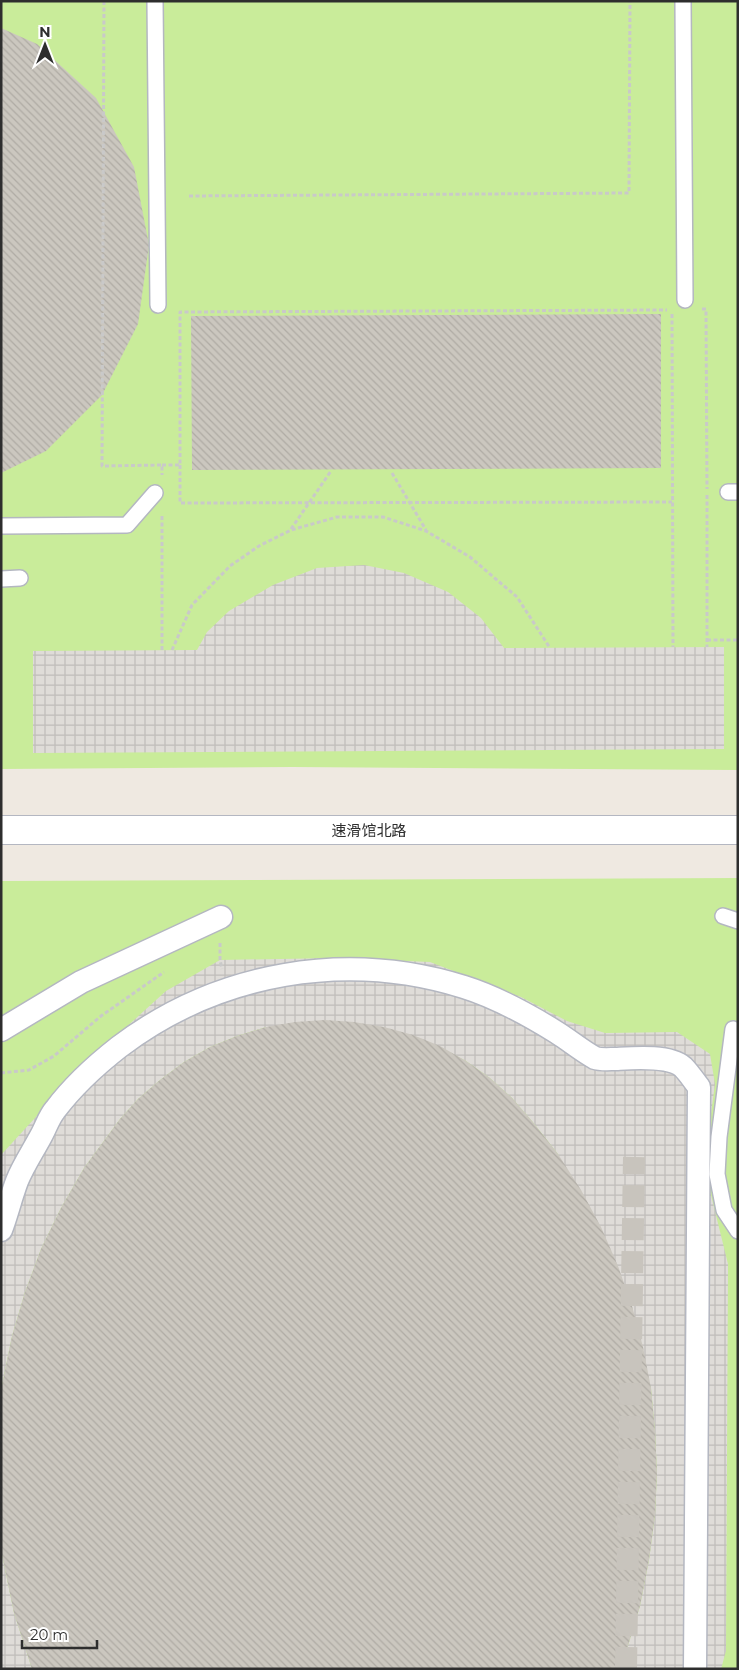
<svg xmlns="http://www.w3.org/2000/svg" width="739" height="1670" font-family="Montserrat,'Noto Sans SC',sans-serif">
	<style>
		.pitch { fill: #c9ec9a }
		.plaza { fill: url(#plaza-grid) }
		.building { fill: url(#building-back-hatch) }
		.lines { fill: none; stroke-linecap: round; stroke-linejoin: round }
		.pedestrian-tunnel { stroke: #c8c4bd; stroke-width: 22; stroke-dasharray: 22 11; stroke-linecap: butt }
		.service-casing { stroke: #b4b7c1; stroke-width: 18 }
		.pedestrian-casing { stroke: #b4b7c1; stroke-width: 25 }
		.tertiary-casing { stroke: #b4b7c1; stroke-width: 30 }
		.path { stroke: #c9c9c9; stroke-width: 3; stroke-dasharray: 4 2.5; stroke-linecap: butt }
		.service { stroke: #fff; stroke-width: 15 }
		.pedestrian { stroke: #fff; stroke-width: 22 }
		.tertiary { stroke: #fff; stroke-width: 28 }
		.labels { text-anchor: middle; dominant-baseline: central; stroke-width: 4.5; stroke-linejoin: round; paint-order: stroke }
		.street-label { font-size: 15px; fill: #2e2e2e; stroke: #fff }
	</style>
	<defs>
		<pattern id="plaza-grid" width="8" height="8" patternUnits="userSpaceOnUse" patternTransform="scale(1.25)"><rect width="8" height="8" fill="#dfdcd8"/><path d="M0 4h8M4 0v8" fill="none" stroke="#c0bdba"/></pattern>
		<pattern id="building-back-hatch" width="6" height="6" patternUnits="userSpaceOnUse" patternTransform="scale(1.25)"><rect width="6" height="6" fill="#cbc7bf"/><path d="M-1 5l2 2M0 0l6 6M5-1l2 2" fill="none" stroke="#afaba4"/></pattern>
	</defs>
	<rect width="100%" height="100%" fill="#efe9e1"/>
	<!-- pitch -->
	<path class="pitch" d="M1 1H738V770L292 767 1 769Z
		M738 878V1669H1V881Z"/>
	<!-- plaza -->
	<path class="plaza" d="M364 565 404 573 448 592 481 618 504 648 724 647V749L33 753V651L197 650 207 632 229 611 273 585 317 568Z
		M335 958 430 962 521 997 567 1021 605 1033 677 1032 710 1054 715 1084 706 1151 710 1191 728 1264 726 1651 721 1669H619L627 1649 640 1606 649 1560 655 1515 657 1473 655 1431 651 1388 558 1154 532 1121 512 1098 490 1078 466 1061 440 1047 266 1027 237 1036 210 1047 184 1062 160 1080 138 1099 120 1119 84 1168 61 1208 41 1249 25 1292 12 1336 1 1390V1155L79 1070 166 991 220 960Z
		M1 1550 14 1613 32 1669H1Z"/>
	<!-- building -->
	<path class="building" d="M1 28 37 44 96 98 134 167 149 245 138 324 102 395 46 451 1 473Z
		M661 314V468L192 470 191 316Z
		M325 1020 354 1022 384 1027 413 1035 440 1046 466 1061 490 1078 512 1098 532 1121 558 1154 581 1190 601 1227 618 1266 632 1306 643 1347 651 1388 655 1431 657 1473 655 1515 649 1560 640 1606 627 1649 619 1669H32L14 1613 1 1550V1390L12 1336 25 1292 41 1249 61 1208 84 1168 120 1119 138 1099 160 1080 184 1062 210 1047 237 1036 266 1027 295 1022Z"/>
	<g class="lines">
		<!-- pedestrian-tunnel -->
		<path class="pedestrian-tunnel" d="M626 1669 634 1157"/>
		<!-- service casing -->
		<g class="service-casing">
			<path id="service" d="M155 1 158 305
				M683 1 685 300
				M728 492H738
				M1 526 127 525 155 493
				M1 579 20 578
				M723 916 738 921
				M733 1029 719 1137 717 1174 724 1210 738 1231"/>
		</g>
		<!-- pedestrian casing -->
		<g class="pedestrian-casing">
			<path id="pedestrian" d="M1 1030 81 982 221 917
				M1 1230C7 1214 11 1197 17 1181 23 1166 33 1151 41 1136 46 1127 49 1117 55 1110 73 1086 96 1065 119 1047 218 972 346 950 464 987 496 997 527 1014 556 1032 569 1040 582 1051 595 1058 601 1060 610 1059 616 1059 634 1058 669 1055 683 1067 689 1073 694 1081 699 1087L695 1669"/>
		</g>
		<!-- tertiary casing -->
		<g class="tertiary-casing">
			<path id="tertiary" d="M1 830H738"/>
		</g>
		<!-- path -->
		<path class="path" d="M104 1 102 466 162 465V475
			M189 196 629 193 630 1
			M702 309H706L707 489
			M672 314 673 647
			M162 465H180V312L667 310
			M180 465V503L672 502
			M392 473 426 530
			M707 495V647
			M162 516V650
			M291 529 331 471
			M707 640H738
			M172 650 192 605 230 566 259 546 291 530 337 517H383L426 531 470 557 517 597 550 648
			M220 943V960L222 969
			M1 1073 29 1070 54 1056 101 1016 164 972"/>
		<!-- service -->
		<use href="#service" class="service"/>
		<!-- pedestrian -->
		<use href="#pedestrian" class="pedestrian"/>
		<!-- tertiary -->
		<use href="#tertiary" class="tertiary"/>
	</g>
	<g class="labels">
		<!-- street labels -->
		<g class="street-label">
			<text x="369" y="830">速滑馆北路</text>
		</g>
	</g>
	<!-- border -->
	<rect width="739" height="1670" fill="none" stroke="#2e2e2e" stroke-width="5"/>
	<!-- north arrow -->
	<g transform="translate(45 45)" stroke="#ffffff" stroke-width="4" paint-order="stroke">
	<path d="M0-4L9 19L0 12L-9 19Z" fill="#2e2e2e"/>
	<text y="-8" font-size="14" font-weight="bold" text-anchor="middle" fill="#2e2e2e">N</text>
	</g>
	<!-- scale -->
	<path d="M22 1640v8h75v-8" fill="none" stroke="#2e2e2e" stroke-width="2.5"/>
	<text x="30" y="1640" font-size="15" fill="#2e2e2e" stroke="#ffffff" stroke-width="4" paint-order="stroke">20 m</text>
</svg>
